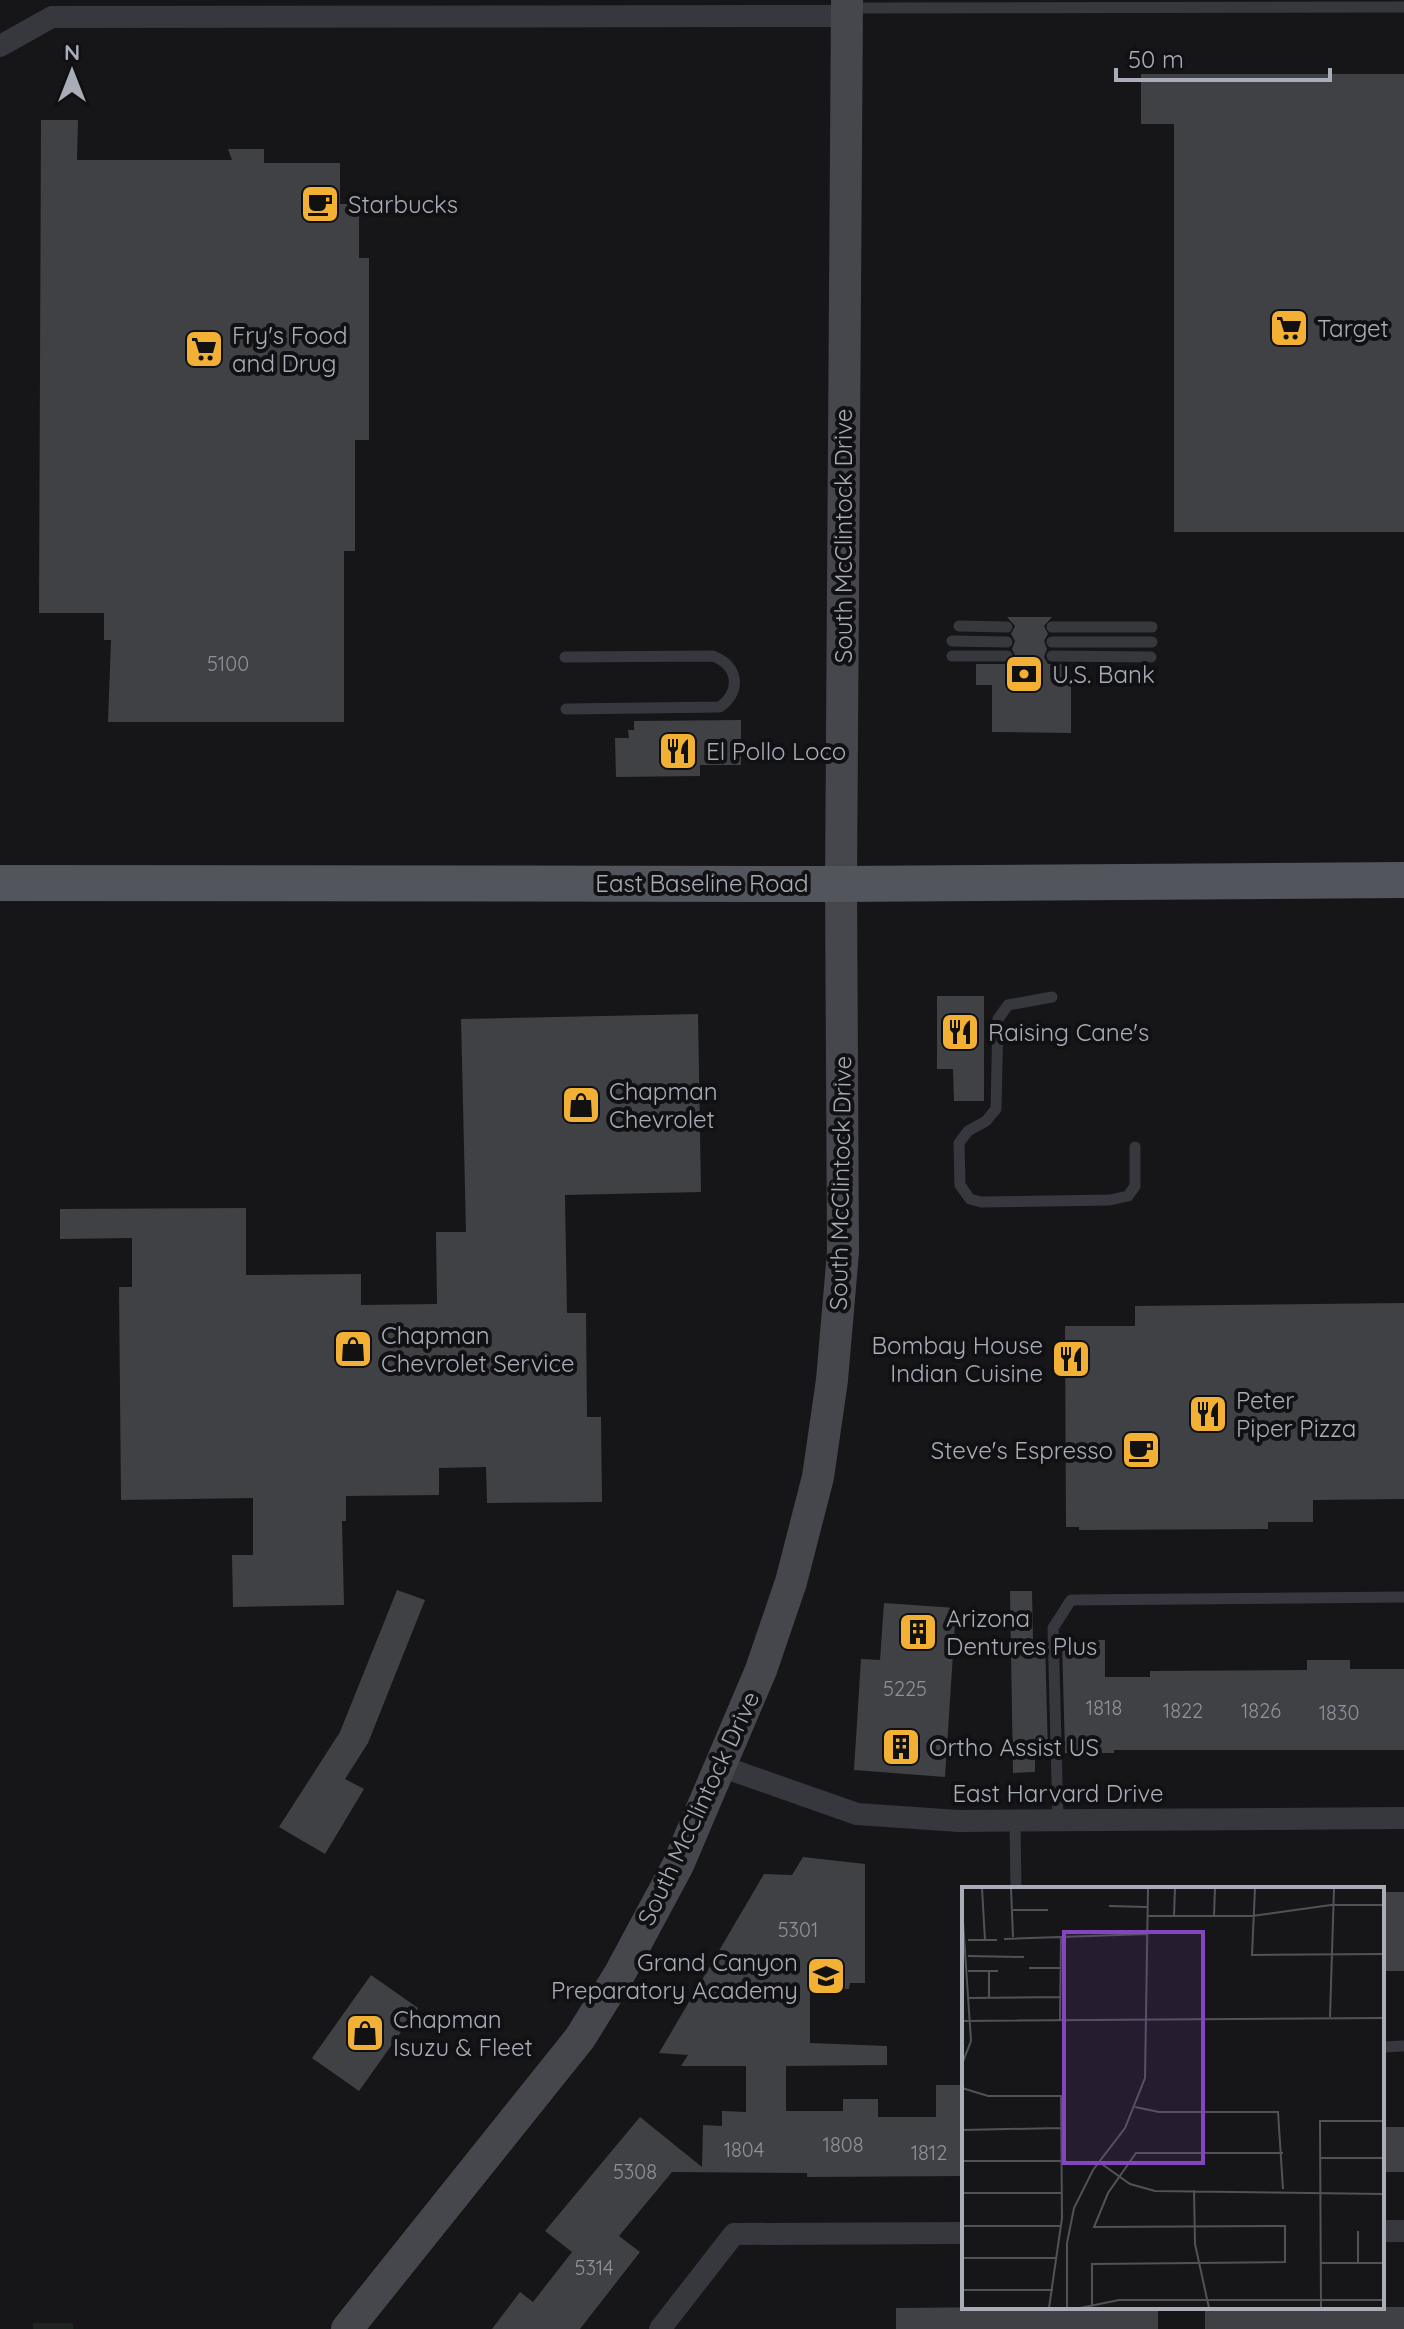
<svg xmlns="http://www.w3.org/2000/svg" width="1404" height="2329" font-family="Quicksand,sans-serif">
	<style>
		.green { fill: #1e261f }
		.building { fill: #404145 }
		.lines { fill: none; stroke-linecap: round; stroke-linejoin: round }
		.lane { stroke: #37383d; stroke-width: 11 }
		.street { stroke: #37383d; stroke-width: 22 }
		.secondary { stroke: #45474d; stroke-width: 32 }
		.primary { stroke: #53555c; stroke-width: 36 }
		.labels { text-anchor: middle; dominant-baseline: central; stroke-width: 8; stroke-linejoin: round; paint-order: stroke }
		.number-label { font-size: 20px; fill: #8e929b }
		.poi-label { font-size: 24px; fill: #a8adb8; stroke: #111113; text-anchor: start }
		.street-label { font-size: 24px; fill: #a8adb8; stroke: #111113 }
		.inset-road { fill: none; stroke: #505258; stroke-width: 2 }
		.view { fill: #8446be; fill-opacity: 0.15; stroke: #8446be; stroke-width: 4 }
		.inset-edge { fill: none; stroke: #a8adb8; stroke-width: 4 }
	</style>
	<rect width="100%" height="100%" fill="#161618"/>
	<!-- green -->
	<path class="green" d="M33 2323H73V2329H33Z"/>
	<!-- building -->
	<path class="building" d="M1141 74H1404V532H1174V124H1141Z
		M41 120H78L77 160H232L228 149H264V163H340V204H359V258H369V440H355V551H344V722H108L111 640H104V613H39Z
		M1007 617H1052L1044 626 1048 634 1044 641 1047 649 1044 657 1048 664 1071 665V733L992 732V685H976V664H1007L1014 661 1015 655 1012 649 1015 641 1011 634 1015 626Z
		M741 720V765H700V776L616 777 615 738H629L628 730H634V721Z
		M937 996H984V1101H954L953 1069H937Z
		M698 1014 701 1192 565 1195 567 1313H586L587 1417H601L602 1502 487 1503 486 1467 439 1468V1495L346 1496V1521H342L344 1605 233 1607 232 1555H253V1498L121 1500 119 1287H132V1238L60 1239V1209L246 1208V1275L361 1274V1305L437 1304 436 1232H466L461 1019Z
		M1404 1303V1499L1313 1500V1522H1268V1529L1079 1530V1527H1066L1065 1326H1135V1306Z
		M397 1590 425 1600 368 1743 345 1779 364 1789 325 1854 279 1827 340 1732Z
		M1010 1591H1032L1033 1640H1045L1048 1753H1035V1772L1013 1773Z
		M884 1603 956 1608 945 1777 854 1770 861 1659 880 1660Z
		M1062 1640H1105V1677H1150V1671L1307 1670V1660H1350V1669H1404V1750H1114V1753H1065Z
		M803 1857 865 1864V1983H850L849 1989 810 1990V2043L887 2046V2065L786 2066V2111H843V2099H878V2117H936V2085H964V2176L807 2177V2173L672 2172 619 2236 640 2252 580 2329H492L520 2292 533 2302 572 2252 545 2231 640 2117 702 2167 703 2125 722 2126V2111L746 2112V2066H681L688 2055 659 2053 764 1874 792 1875Z
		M1382 1892H1404V1971H1382Z
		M371 1975 418 2008 359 2091 312 2058Z
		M1382 2127H1404V2172H1382Z
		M1007 2307H1158V2329H896V2308Z
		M1205 2307H1404V2329H1205Z"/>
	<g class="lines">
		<!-- lane -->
		<path class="lane" d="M848 8 1404 7
			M959 626 1007 627
			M1052 627H1152
			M952 641 1007 642
			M1052 642H1152
			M952 656H1007
			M1052 656 1151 657
			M565 657 713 656C738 666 742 690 720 707L566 709
			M1052 997 1008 1005 998 1019 996 1109 986 1121 968 1131 959 1143 960 1185 970 1199 981 1202 1110 1200 1128 1196 1135 1186V1147
			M1015 1820 1016 1889
			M1058 1820 1053 1628 1071 1600 1404 1597
			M1382 2047 1404 2046"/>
		<!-- street -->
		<path class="street" d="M0 46 52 17 847 16
			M720 1766 857 1814 959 1821 1404 1818
			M1382 2231H1404
			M660 2329 734 2234 964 2233"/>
		<!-- secondary -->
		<path class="secondary" d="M347 2329 580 2038 619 1975 678 1865 761 1670 791 1582 818 1477 832 1380 843 1252 841 884 847 0"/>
		<!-- primary -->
		<path class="primary" d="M0 883 841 884 1404 880"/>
	</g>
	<!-- icons -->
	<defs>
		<g id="cafe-square" transform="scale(2)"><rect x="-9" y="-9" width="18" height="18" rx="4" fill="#f2b134" stroke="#111113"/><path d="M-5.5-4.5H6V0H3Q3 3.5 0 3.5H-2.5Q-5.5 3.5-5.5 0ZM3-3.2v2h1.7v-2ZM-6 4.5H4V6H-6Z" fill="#111"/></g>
		<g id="supermarket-square" transform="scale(2)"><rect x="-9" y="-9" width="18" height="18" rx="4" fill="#f2b134" stroke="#111113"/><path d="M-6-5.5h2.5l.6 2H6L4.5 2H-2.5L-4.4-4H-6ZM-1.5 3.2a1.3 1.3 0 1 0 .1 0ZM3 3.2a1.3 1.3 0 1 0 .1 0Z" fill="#111"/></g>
		<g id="bank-square" transform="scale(2)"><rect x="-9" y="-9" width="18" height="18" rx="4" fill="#f2b134" stroke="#111113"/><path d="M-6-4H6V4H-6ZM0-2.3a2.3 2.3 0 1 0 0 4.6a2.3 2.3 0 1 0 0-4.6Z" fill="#111"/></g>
		<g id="restaurant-square" transform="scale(2)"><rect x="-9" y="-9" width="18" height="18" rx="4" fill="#f2b134" stroke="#111113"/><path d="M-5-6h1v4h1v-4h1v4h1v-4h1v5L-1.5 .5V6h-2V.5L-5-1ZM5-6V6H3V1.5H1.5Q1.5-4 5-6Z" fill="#111"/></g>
		<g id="shop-square" transform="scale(2)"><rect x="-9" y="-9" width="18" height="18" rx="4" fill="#f2b134" stroke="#111113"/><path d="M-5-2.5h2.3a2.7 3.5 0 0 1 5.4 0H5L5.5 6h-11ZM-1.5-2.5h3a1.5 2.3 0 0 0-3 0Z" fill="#111"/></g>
		<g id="building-square" transform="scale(2)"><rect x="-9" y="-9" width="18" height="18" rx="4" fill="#f2b134" stroke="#111113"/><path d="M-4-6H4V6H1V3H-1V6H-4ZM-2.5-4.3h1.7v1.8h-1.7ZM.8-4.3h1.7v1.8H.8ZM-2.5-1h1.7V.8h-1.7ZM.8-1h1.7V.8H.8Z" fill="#111"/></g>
		<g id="school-square" transform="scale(2)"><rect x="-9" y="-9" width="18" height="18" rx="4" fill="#f2b134" stroke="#111113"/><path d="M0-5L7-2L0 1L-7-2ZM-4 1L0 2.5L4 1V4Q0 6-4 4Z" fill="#111"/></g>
	</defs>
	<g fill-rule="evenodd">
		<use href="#cafe-square" x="320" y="204"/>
		<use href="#supermarket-square" x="1289" y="328"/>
		<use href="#supermarket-square" x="204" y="349"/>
		<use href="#bank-square" x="1024" y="674"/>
		<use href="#restaurant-square" x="678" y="751"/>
		<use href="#restaurant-square" x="960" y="1032"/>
		<use href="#shop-square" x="581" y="1105"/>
		<use href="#shop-square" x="353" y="1349"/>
		<use href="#restaurant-square" x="1071" y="1359"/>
		<use href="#restaurant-square" x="1208" y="1414"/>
		<use href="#cafe-square" x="1141" y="1450"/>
		<use href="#building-square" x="918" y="1632"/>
		<use href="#building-square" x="901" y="1747"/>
		<use href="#school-square" x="826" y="1976"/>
		<use href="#shop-square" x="365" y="2033"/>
	</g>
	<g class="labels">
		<!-- number labels -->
		<g class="number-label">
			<text x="228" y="663">5100</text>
			<text x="905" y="1688">5225</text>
			<text x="1104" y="1707">1818</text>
			<text x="1183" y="1710">1822</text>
			<text x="1261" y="1710">1826</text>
			<text x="1339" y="1712">1830</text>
			<text x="798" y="1929">5301</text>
			<text x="843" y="2144">1808</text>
			<text x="744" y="2149">1804</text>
			<text x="929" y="2152">1812</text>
			<text x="635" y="2171">5308</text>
			<text x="594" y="2267">5314</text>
		</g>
		<!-- poi labels -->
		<g class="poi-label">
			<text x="348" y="204">Starbucks</text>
			<text x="1317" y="328">Target</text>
			<text x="232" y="335">Fry's Food<tspan x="232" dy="28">and Drug</tspan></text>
			<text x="1052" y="674">U.S. Bank</text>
			<text x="706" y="751">El Pollo Loco</text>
			<text x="988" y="1032">Raising Cane's</text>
			<text x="609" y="1091">Chapman<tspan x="609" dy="28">Chevrolet</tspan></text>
			<text x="381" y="1335">Chapman<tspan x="381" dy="28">Chevrolet Service</tspan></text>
			<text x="1043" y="1345" text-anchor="end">Bombay House<tspan x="1043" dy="28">Indian Cuisine</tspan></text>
			<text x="1236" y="1400">Peter<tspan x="1236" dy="28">Piper Pizza</tspan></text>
			<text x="1113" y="1450" text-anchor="end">Steve's Espresso</text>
			<text x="946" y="1618">Arizona<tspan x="946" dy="28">Dentures Plus</tspan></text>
			<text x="929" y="1747">Ortho Assist US</text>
			<text x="798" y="1962" text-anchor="end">Grand Canyon<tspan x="798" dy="28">Preparatory Academy</tspan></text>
			<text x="393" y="2019">Chapman<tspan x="393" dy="28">Isuzu &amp; Fleet</tspan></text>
		</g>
		<!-- street labels -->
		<g class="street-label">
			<text transform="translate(843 536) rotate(-90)">South McClintock Drive</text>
			<text x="702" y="883">East Baseline Road</text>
			<text transform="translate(840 1183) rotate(-89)">South McClintock Drive</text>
			<text x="1058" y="1793">East Harvard Drive</text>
			<text transform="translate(698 1808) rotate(-65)">South McClintock Drive</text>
		</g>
	</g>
	<!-- overview -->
	<g transform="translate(962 1887)">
		<rect width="422" height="422" fill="#161618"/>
		<path class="inset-road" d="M20 1 23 53M49 1 51 50M293 1 290 68 422 67M0 19 9 154 0 177M147 19 186 20M51 23H86M212 28 213 1M252 28 253 1M186 29H290L369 18H422M42 52 186 47M6 53H35M6 69 62 70M67 81H99M6 84H36M27 84V111M7 111 99 110M368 130 372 1M98 133 99 50M0 134 422 131M0 201 26 209H99L100 331 87 421M173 220 197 225H316L321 302M0 243 99 241M358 271H422M0 274H99M137 275 168 297 193 304 422 307M232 303 233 357 247 421M0 306H99M0 339H98M0 371H95M359 376H422M396 376V344M0 403H91M130 419V377L323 375V339L132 340 146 306 174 266H321M105 421V356L112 321 131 283 163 241 183 191 186 1M118 421 157 413H422M359 421 358 234H422"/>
		<path class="view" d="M102 45H241V276H102Z"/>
		<rect width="422" height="422" class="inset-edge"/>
	</g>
	<!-- north arrow -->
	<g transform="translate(72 72)" stroke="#111113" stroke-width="6" paint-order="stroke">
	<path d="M0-6L14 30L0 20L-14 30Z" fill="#a8adb8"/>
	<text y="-12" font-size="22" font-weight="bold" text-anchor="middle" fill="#a8adb8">N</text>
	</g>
	<!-- scale -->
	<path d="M1116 68v12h214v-12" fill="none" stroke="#a8adb8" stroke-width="4"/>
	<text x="1128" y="68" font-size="24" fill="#a8adb8" stroke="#111113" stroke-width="6" paint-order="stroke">50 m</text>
</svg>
